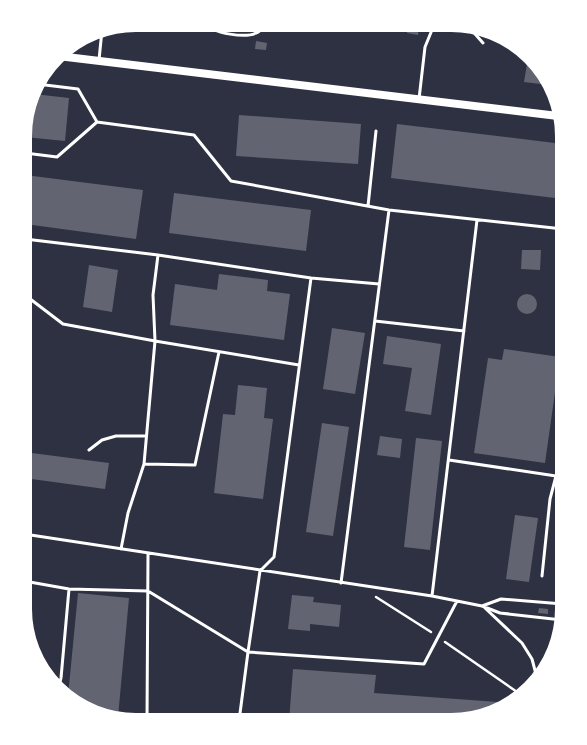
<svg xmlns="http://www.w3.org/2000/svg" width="587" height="745" font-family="Lato,sans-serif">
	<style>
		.building { fill: #626471 }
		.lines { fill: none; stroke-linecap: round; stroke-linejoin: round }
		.path { stroke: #fff; stroke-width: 2.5 }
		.service { stroke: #fff; stroke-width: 3 }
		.secondary { stroke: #fff; stroke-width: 8 }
		.rim { fill: none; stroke: #fff; stroke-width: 2 }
	</style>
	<rect width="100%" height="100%" fill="#2d3142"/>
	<!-- building -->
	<path class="building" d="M408 25H419L418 35 407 33Z
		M256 41 267 43 266 50 255 49Z
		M528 58 548 80 549 85 524 82Z
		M34 94 69 98 65 141 25 137V121Z
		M239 115 361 124 358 164 236 156Z
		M397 124 563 144V199L391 178Z
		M25 175 143 190 136 239 25 224Z
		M174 193 311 210 306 251 169 233Z
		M522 250H541L540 270 521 269Z
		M89 265 118 270 112 312 83 307Z
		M219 274 268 280 267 291 290 294 284 340 170 325 175 284 217 290Z
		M517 304a10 10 0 1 1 20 0a10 10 0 1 1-20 0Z
		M332 328 365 333 355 394 323 389Z
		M387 336 441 344 431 415 405 411 412 368 383 364Z
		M504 349 560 357 545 463 474 453 488 358 502 360Z
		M238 385 267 388 264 418 273 419 263 499 214 493 223 414 235 415Z
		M561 387 563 388V415L557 414Z
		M322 423 349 427 333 536 306 532Z
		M380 436 402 439 400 458 377 455Z
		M416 438 442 441 430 550 404 547Z
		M24 452 109 463 105 489 24 478Z
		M560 511H563V524L558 523Z
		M515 515 538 518 529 582 506 579Z
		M78 593 129 598 118 717 74 702 68 696Z
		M292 595 314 597 313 602 341 605 339 627 310 624V631L288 629Z
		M539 608 548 609V614L538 613Z
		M293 669 376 675 374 693 498 702V709L458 721H289Z"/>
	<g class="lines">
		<!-- path -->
		<path class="path" d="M376 597 431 632
			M445 642 520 694"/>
		<!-- service -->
		<path class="service" d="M207 24C213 34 246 38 256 33 261 31 263 28 266 24
			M468 26 483 43
			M99 60 102 30
			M37 84 78 89 97 122
			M419 99 425 47 434 25
			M25 153 57 157 97 122 194 135 231 181 389 210 563 229
			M368 206 376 131
			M25 239 158 255 311 278
			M25 295 63 324 155 341 299 365
			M375 321 464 331
			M89 450 102 440 116 436H146
			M449 460 556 476
			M144 464 195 465 219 352
			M24 534 432 596 482 606 500 613 562 620
			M121 549 128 513 144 464 155 341 153 295 158 255
			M542 576 550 499 556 476 563 465
			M24 581 69 589 148 591 248 652 424 664 457 601
			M341 583 389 210
			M432 596 477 220
			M482 606 501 599 563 604
			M485 608 522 643 532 659 537 678
			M59 686 61 678 69 589
			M147 721 148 554
			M239 721 248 652 260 571 274 557 311 278 379 284"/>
		<!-- secondary -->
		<path class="secondary" d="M58 56 558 116"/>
	</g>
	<!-- crop -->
	<path d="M0 0H587V745H0ZM136 31H451A105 105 0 0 1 556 136V609A105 105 0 0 1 451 714H136A105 105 0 0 1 31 609V136A105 105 0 0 1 136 31Z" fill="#fff" fill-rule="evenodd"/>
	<path class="rim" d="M136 31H451A105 105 0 0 1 556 136V609A105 105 0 0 1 451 714H136A105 105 0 0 1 31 609V136A105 105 0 0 1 136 31Z"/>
</svg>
